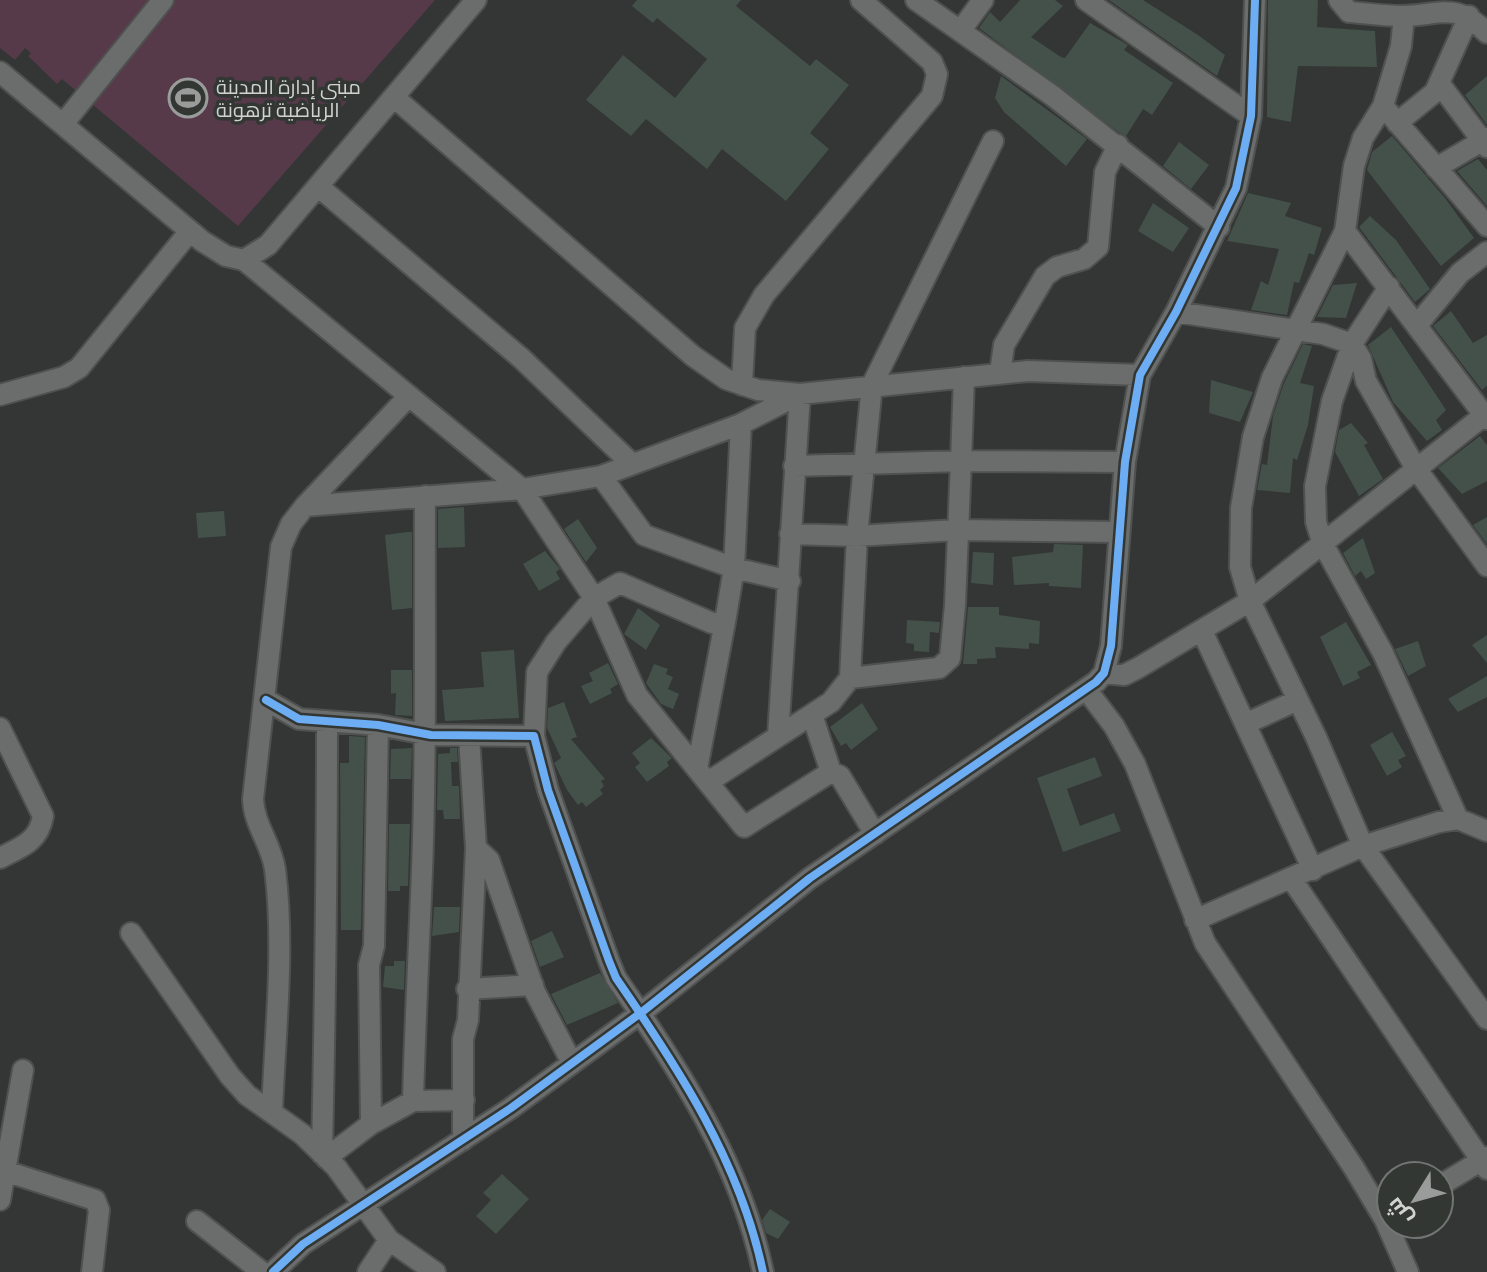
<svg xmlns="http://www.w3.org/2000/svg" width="1487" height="1272" font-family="Georgia,Cairo,serif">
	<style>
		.green { fill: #563a4a }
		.building { fill: #43514a }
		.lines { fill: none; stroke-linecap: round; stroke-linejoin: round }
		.minor-casing { stroke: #4f5150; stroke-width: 24 }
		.minor { stroke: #6b6d6c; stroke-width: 20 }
		.cycleway-casing { stroke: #323734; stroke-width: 13 }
		.cycleway { stroke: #6dadf4; stroke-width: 8 }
		.labels { text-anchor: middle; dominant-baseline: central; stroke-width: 7; stroke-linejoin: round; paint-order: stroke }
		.poi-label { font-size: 20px; fill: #d0d3d1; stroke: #323734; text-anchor: start }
	</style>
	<rect width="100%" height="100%" fill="#333634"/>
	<!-- green -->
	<path class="green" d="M0 0H435L238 226 62 79 57 84 28 56 31 53 25 48 15 60 0 48Z"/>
	<!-- building -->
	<path class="building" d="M637 0H741L736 6 810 66 816 59 849 85 810 133 829 149 786 201 722 149 707 169 646 119 631 136 586 100 623 55 675 98 707 59 657 18 653 23 632 6Z
		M1020 0H1055L1063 6 1031 37 1061 57 1065 58 1090 23 1128 45 1124 50 1173 83 1152 115 1143 109 1126 136 1120 133 979 28 990 12 1000 22Z
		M1109 0H1143L1198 35 1225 55 1217 76Z
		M1268 0H1318L1317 27 1375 31 1377 67 1298 66 1291 122 1267 117Z
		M1001 76 1087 139 1066 166 1004 112 995 98Z
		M1487 76V125L1465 95Z
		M1392 136 1445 198 1474 238 1441 266 1367 170 1372 152Z
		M1179 142 1209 165 1191 189 1163 166Z
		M1478 159 1487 170V206L1457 171Z
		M1248 193 1291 203 1285 216 1322 228 1314 255 1309 253 1299 283 1294 282 1287 315 1251 310 1261 281 1268 285 1279 249 1227 241Z
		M1153 203 1189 228 1173 252 1138 231Z
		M1370 216 1396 240 1430 289 1415 302 1359 227Z
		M1357 283 1346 318 1317 317 1333 285Z
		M1451 311 1473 343 1487 335V386L1482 390 1433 326Z
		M1391 327 1446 410 1436 420 1442 430 1427 441 1393 402 1368 345Z
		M1303 344 1312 346 1300 383 1314 386 1308 425 1297 460 1293 458 1290 493 1257 490 1262 464 1267 465 1273 416 1284 383Z
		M1211 380 1253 392 1240 422 1209 413Z
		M1351 423 1368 443 1364 445 1383 479 1359 496 1335 452 1339 430Z
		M1480 436 1487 445V481L1462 494 1438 468Z
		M464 507 465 547 438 548V509Z
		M224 511 226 536 198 538 196 513Z
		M1487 517V544L1473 525Z
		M578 519 597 548 586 562 564 529Z
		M407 532H412V608L392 610 385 535Z
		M1363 538 1375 573 1366 579 1361 571 1355 576 1343 553Z
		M1054 544 1083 545 1081 588 1049 586V583L1014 585 1012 557 1053 552Z
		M545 551 560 569 556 572 560 579 539 591 523 564Z
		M973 552 994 553 993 585 971 583Z
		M968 607H999V615L1040 621 1039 644 1029 643V649L995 647 996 658 977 659V664H963Z
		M638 608 660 625 646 650 624 634Z
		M907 620 940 622 939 633 930 632 929 652 914 651V644L906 643Z
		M1346 622 1371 665 1357 672 1360 678 1343 686 1320 637Z
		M1487 635V663L1472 645Z
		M1418 641 1426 666 1408 676 1395 649Z
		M514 650 519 718 445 721 442 690 484 687 481 652Z
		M608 663 618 684 610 689 612 693 590 704 581 686 593 681 589 673Z
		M654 664 668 669 666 674 673 677 668 689 679 694 673 709 661 704 646 683Z
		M391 670H412V716L395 715 396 693 391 694Z
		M1487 676V697L1458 712 1448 699Z
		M564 702 577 737 571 739 605 779 601 781 604 786 600 790 603 794 586 807 582 802 578 805 567 790 554 763 561 758 547 728 548 708Z
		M862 703 878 729 851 750 846 743 841 746 830 727Z
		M1392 732 1406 756 1398 760 1402 767 1387 776 1370 745Z
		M349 736 365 737 361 930H341L340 763H349Z
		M651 738 672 758 667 762 669 766 647 782 635 767 640 763 632 753Z
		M412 748 411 779H390L391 749Z
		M450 748H457L458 762H451L452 786H459L460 819H444L443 810H437L438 754 450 753Z
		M1095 757 1102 776 1067 789 1080 826 1114 813 1121 831 1063 852 1037 778Z
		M389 824H410L408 886H400V891H388Z
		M434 907H460L459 932 432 936Z
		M552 931 564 957 540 967 531 941Z
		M394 961H405L404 990 383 987 385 966H394Z
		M600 973 618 1003 567 1025 551 994Z
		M502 1174 529 1199 496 1234 476 1216 491 1200 483 1193Z
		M770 1209 790 1222 778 1239 766 1233 762 1220Z"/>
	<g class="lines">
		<!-- minor casing -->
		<g class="minor-casing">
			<path id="minor" d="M916 0 1053 96 1219 227
				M1086 0 1251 116
				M1339 0 1349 12C1366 13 1384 16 1401 16 1440 16 1454 0 1487 33
				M1404 16 1401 46 1383 106 1363 138 1354 166 1345 231 1272 378 1253 437 1241 508 1240 567 1250 601 1316 737 1363 846 1487 1019
				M961 30 983 0
				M0 72 202 241 226 256 244 260 268 245 476 0
				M1439 83 1487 147
				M395 98 693 356 726 379 758 390 800 394 1028 371 1140 375
				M1383 106 1487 226
				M1397 123 1435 92 1469 16
				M63 124 163 0
				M1436 168 1487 138
				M319 187 521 358 632 464
				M1345 231 1487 419
				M244 260 522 489 594 598 620 583 712 623 725 622 734 568 741 424
				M1389 287 1352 344 1332 401 1315 486 1316 522 1323 544 1383 653 1458 819
				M1176 312 1323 334 1352 344 1361 359 1366 381 1415 467 1487 566
				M1418 324 1460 273 1487 252
				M1000 373 1004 345 1045 276 1057 267 1084 259 1098 247 1105 172 1118 145
				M742 385 745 328 764 295 932 96 937 74 932 62 861 0
				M0 395 64 377 79 368 190 231
				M794 466 961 461 964 377
				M601 476 644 535 734 568 790 581
				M305 506 522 489 601 476 741 424 800 394 778 736
				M790 534 857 536 956 530 1118 532
				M1202 631 1313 870
				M1104 673 1124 675 1138 668 1250 601 1487 413
				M850 678 939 668 950 658 955 605 961 461 1125 462
				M1086 689 1114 726 1135 764 1205 943 1354 1168 1385 1220 1408 1272
				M266 700 299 719 378 725 431 735 534 736 548 790 609 961 616 978C679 1069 740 1162 763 1272
				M812 715 831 772
				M1247 723 1298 700
				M0 728 43 816C39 841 22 847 0 858
				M469 736 476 848 489 860 535 992 572 1063
				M534 736 537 672 556 642 594 598 637 695 744 827 831 772 840 776 875 834
				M697 769 725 622
				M708 782 831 702 850 678 857 536 872 385 993 141
				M1291 878 1487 1169
				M1195 920 1363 846 1439 822 1458 819 1487 831
				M131 933 230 1076 247 1095 302 1134 336 1167 389 1240 435 1272
				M467 989 533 985
				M413 1101 464 1100
				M272 1112C275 1032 285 948 275 869 271 843 254 825 253 799L281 547 291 524 305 506 409 396
				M371 1124 413 1101C415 1024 419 948 422 870 427 746 424 621 425 496
				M463 1140V1039L468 1020 476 848
				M322 1154C325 1009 327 865 327 721
				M326 1158 371 1124 369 965 374 946 378 725
				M5 1171 23 1070
				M1439 1186 1487 1157
				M0 1200 5 1171 95 1200 99 1210 92 1272
				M197 1221 262 1272
				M273 1272 303 1244 511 1108 642 1012 810 878 1096 682 1104 673 1111 646 1125 462 1140 375 1176 312 1236 188 1251 116 1255 0
				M368 1272 389 1240"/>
		</g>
		<!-- minor -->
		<use href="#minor" class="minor"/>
		<!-- cycleway casing -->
		<g class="cycleway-casing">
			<path id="cycleway" d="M266 700 299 719 378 725 431 735 534 736 548 790 609 961 616 978C679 1069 740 1162 763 1272
				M273 1272 303 1244 511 1108 642 1012 810 878 1096 682 1104 673 1111 646 1125 462 1140 375 1176 312 1236 188 1251 116 1255 0"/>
		</g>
		<!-- cycleway -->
		<use href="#cycleway" class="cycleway"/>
	</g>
	<!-- icons -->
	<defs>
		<g id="stadium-ring" transform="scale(2)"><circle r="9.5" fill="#323734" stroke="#999c9a" stroke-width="1.5"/><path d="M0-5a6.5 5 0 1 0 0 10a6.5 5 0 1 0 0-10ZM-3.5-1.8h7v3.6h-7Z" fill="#999c9a"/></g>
	</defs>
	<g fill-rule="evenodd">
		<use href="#stadium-ring" x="188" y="98"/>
	</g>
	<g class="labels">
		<!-- poi labels -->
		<g class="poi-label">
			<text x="216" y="86">مبنى إدارة المدينة<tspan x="216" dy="23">الرياضية ترهونة</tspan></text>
		</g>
	</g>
	<!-- north arrow -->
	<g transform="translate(1415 1200) rotate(233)"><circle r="38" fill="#323734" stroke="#717573" stroke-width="2"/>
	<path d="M0-6L14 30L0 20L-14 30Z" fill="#999c9a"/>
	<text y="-12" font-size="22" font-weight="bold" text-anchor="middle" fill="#d0d3d1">ش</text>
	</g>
</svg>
